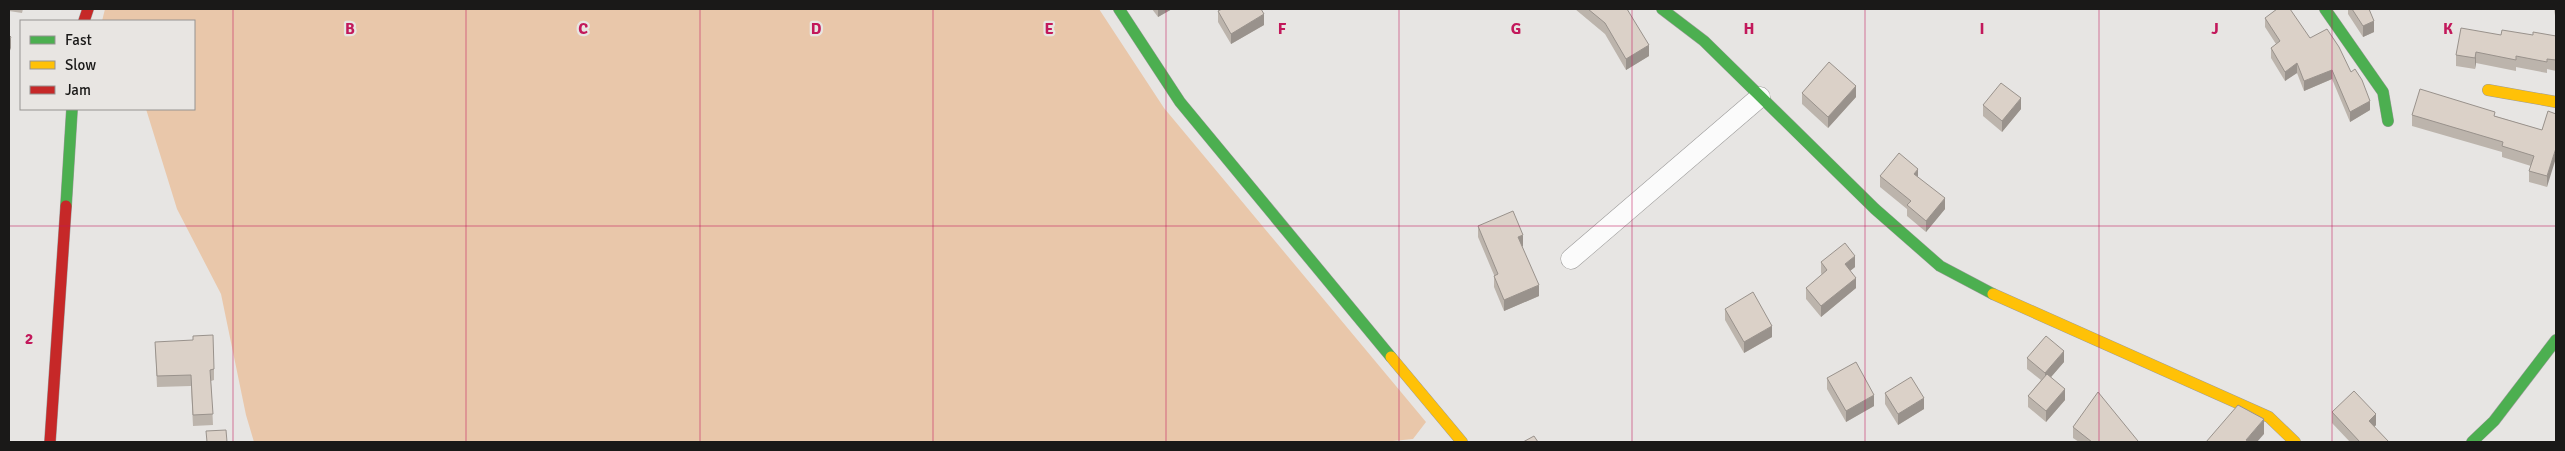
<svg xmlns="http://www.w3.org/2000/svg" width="2565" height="451" font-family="Signika,sans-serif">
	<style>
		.green { fill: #e9c7aa }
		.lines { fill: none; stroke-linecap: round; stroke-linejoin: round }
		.street-casing { stroke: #9d9c9b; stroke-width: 21 }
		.fast-casing { stroke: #9d9c9b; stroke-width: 12 }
		.slow-casing { stroke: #9d9c9b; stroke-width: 12 }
		.jam-casing { stroke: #9d9c9b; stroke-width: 12 }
		.street { stroke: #fbfbfb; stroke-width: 20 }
		.fast { stroke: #4caf50; stroke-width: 11 }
		.slow { stroke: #ffc107; stroke-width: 11 }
		.jam { stroke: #c62828; stroke-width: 11 }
		.wall { fill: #bcb4ac }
		.shaded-wall { fill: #99928c }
		.building { fill: #dbd1c8; stroke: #99928c }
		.grid { fill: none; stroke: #c2185b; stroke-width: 1; stroke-opacity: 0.55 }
		.grid-label { font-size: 16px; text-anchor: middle; font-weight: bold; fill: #c2185b; stroke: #e8e5e2; stroke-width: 4.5; stroke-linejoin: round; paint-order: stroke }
	</style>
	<rect width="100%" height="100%" fill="#e7e5e3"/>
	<!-- green -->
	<path class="green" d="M105 9H1099L1164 108 1426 422 1413 439 1383 442H254L246 415 221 294 177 209 146 109H194V21H102Z"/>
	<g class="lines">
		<!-- street casing -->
		<g class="street-casing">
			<path id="street" d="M1571 259 1760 97"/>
		</g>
		<!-- fast casing -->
		<g class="fast-casing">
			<path id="fast" d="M1119 9 1180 102 1391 357
				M1662 9 1704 41 1875 209 1940 266 1993 294
				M2325 9 2383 92 2388 121
				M66 206 72 109
				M2472 442 2494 421 2556 340"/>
		</g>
		<!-- slow casing -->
		<g class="slow-casing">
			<path id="slow" d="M2488 90 2556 102
				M1993 294 2269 417 2295 442
				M1391 357 1462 442"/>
		</g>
		<!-- jam casing -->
		<g class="jam-casing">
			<path id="jam" d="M84 21 88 9
				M50 442 66 206"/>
		</g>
		<!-- street -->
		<use href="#street" class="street"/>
		<!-- fast -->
		<use href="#fast" class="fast"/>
		<!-- slow -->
		<use href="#slow" class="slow"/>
		<!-- jam -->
		<use href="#jam" class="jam"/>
	</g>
	<!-- wall -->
	<path class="wall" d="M9 9H23L22 13 9 11Z
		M1152 9H1172L1158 17Z
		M1575 9H1627L1649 56 1626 70 1605 34Z
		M2348 9H2369L2374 32 2363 37 2348 14Z
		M2554 9H2556V22Z
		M1218 11 1264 25 1231 44 1218 22Z
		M2265 18 2310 38 2370 110 2350 122 2332 79 2304 91 2297 73 2285 81 2271 58V48L2276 44 2265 27Z
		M2501 35 2556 36V71L2547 69V73L2516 67V71L2476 63 2475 69 2456 66V55Z
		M1802 93 1856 97 1828 128 1802 104Z
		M1983 105 2021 109 2002 132 1983 116Z
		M2548 111 2547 187 2529 182V171L2531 166 2502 157V152L2412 126V115L2495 116 2542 130Z
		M1880 176 1918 177 1945 209 1926 232 1907 216V209L1880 187Z
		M1478 226 1523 246 1522 247 1539 296 1504 311 1494 287V275L1478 237Z
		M1821 262 1855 267 1850 271 1856 288 1821 317 1806 299V288L1822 275 1821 273Z
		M1725 309 1772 337 1744 353 1725 320Z
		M155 342 214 369V380L211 381 213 425 193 426 191 386 157 387Z
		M2027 358 2064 362 2051 377 2065 400 2046 422 2028 407V396L2041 380 2027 369Z
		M1827 378 1874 406 1846 422 1827 389Z
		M1885 393 1924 409 1898 425 1885 404Z
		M2332 412 2376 425 2374 427 2389 442H2350L2332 423Z
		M2073 427 2138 442H2079L2073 438Z"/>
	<!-- shaded-wall -->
	<path class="shaded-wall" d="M1158 9H1172L1158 17Z
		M1264 14V25L1231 44V34Z
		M2374 21V32L2363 37V26Z
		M11 37V48L9 53V42Z
		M1649 45V56L1626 70V59Z
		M2476 52V63L2475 69V58Z
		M2297 63V73L2285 81V72Z
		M2332 70V79L2304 91V81Z
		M1856 86V97L1828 128V117Z
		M2021 98V109L2002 132V121Z
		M2370 101V110L2350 122V112Z
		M2556 148V158L2547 187V176Z
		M1918 169V180L1914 174Z
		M1945 198V209L1926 232V221Z
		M1523 235V246L1518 248V237Z
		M1855 256V267L1845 275V264Z
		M1856 278V288L1821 317V306Z
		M1539 285V296L1504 311V300Z
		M1772 326V337L1744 353V342Z
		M2064 351V362L2045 384V373Z
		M2065 389V400L2046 422V411Z
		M1874 395V406L1846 422V411Z
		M1924 398V409L1898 425V414Z
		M2376 414V425L2369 432V421Z
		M2264 419V434L2257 442H2246V440Z"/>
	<!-- building -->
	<path class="building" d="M1222 9H1261L1264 14 1231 34 1218 11Z
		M1588 9H1627L1649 45 1626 59 1605 23Z
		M2277 9H2290L2310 38 2327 29 2339 47 2351 72 2355 69 2362 80 2370 101 2350 112 2332 70 2304 81 2297 63 2285 72 2271 48 2280 41 2265 18Z
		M2352 9H2369L2374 21 2363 26Z
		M2461 28 2501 35 2502 30 2533 35V32L2556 36V60L2547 59V62L2516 56V60L2476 52 2475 58 2456 55Z
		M9 35 11 37 9 42Z
		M1829 62 1856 86 1828 117 1802 93Z
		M2001 83 2021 98 2002 121 1983 105Z
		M2420 89 2495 112 2494 116 2542 130 2548 111 2556 114V148L2547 176 2529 171 2534 156 2502 146 2503 142 2412 115Z
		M1899 153 1918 169 1914 174 1945 198 1926 221 1907 205 1911 201 1880 176Z
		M1513 211 1523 235 1518 237 1539 285 1504 300 1494 276 1498 274 1478 226Z
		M1845 243 1855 256 1845 264 1856 278 1821 306 1806 288 1827 270 1821 262Z
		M1753 292 1772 326 1744 342 1725 309Z
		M213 335 214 369 210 370 213 414 193 415 191 375 157 376 155 342 193 340V336Z
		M2046 336 2064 351 2045 373 2027 358Z
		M1856 362 1874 395 1846 411 1827 378Z
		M2047 374 2065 389 2046 411 2028 396Z
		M1911 377 1924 398 1898 414 1885 393Z
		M2354 391 2376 414 2369 421 2389 442H2360L2332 412Z
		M2098 392 2138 441 2137 442H2092L2073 427Z
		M2238 405 2264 419 2246 440 2249 442H2206Z
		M226 430 227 442H207L206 431Z
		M1534 436 1538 442H1523Z"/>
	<!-- grid -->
	<path class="grid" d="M233 9V442M466 9V442M700 9V442M933 9V442M1166 9V442M1399 9V442M1632 9V442M1865 9V442M2099 9V442M2332 9V442M9 226H2556"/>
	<g class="grid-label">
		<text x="350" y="34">B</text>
		<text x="583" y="34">C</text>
		<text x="816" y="34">D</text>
		<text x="1049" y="34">E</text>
		<text x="1282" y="34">F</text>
		<text x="1516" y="34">G</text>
		<text x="1749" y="34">H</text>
		<text x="1982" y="34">I</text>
		<text x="2215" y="34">J</text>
		<text x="2448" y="34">K</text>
		<text x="29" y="344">2</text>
	</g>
	<!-- border -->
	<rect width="2565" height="451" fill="none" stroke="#1a1918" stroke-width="20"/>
	<!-- legend -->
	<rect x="20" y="20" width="175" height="90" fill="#e8e5e2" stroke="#969391"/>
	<rect x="30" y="36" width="25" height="8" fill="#4caf50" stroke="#969391"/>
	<text x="65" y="45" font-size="15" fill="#1a1918">Fast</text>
	<rect x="30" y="61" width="25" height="8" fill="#ffc107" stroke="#969391"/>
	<text x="65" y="70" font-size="15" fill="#1a1918">Slow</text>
	<rect x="30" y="86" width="25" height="8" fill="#c62828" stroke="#969391"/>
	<text x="65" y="95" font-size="15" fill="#1a1918">Jam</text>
</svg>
